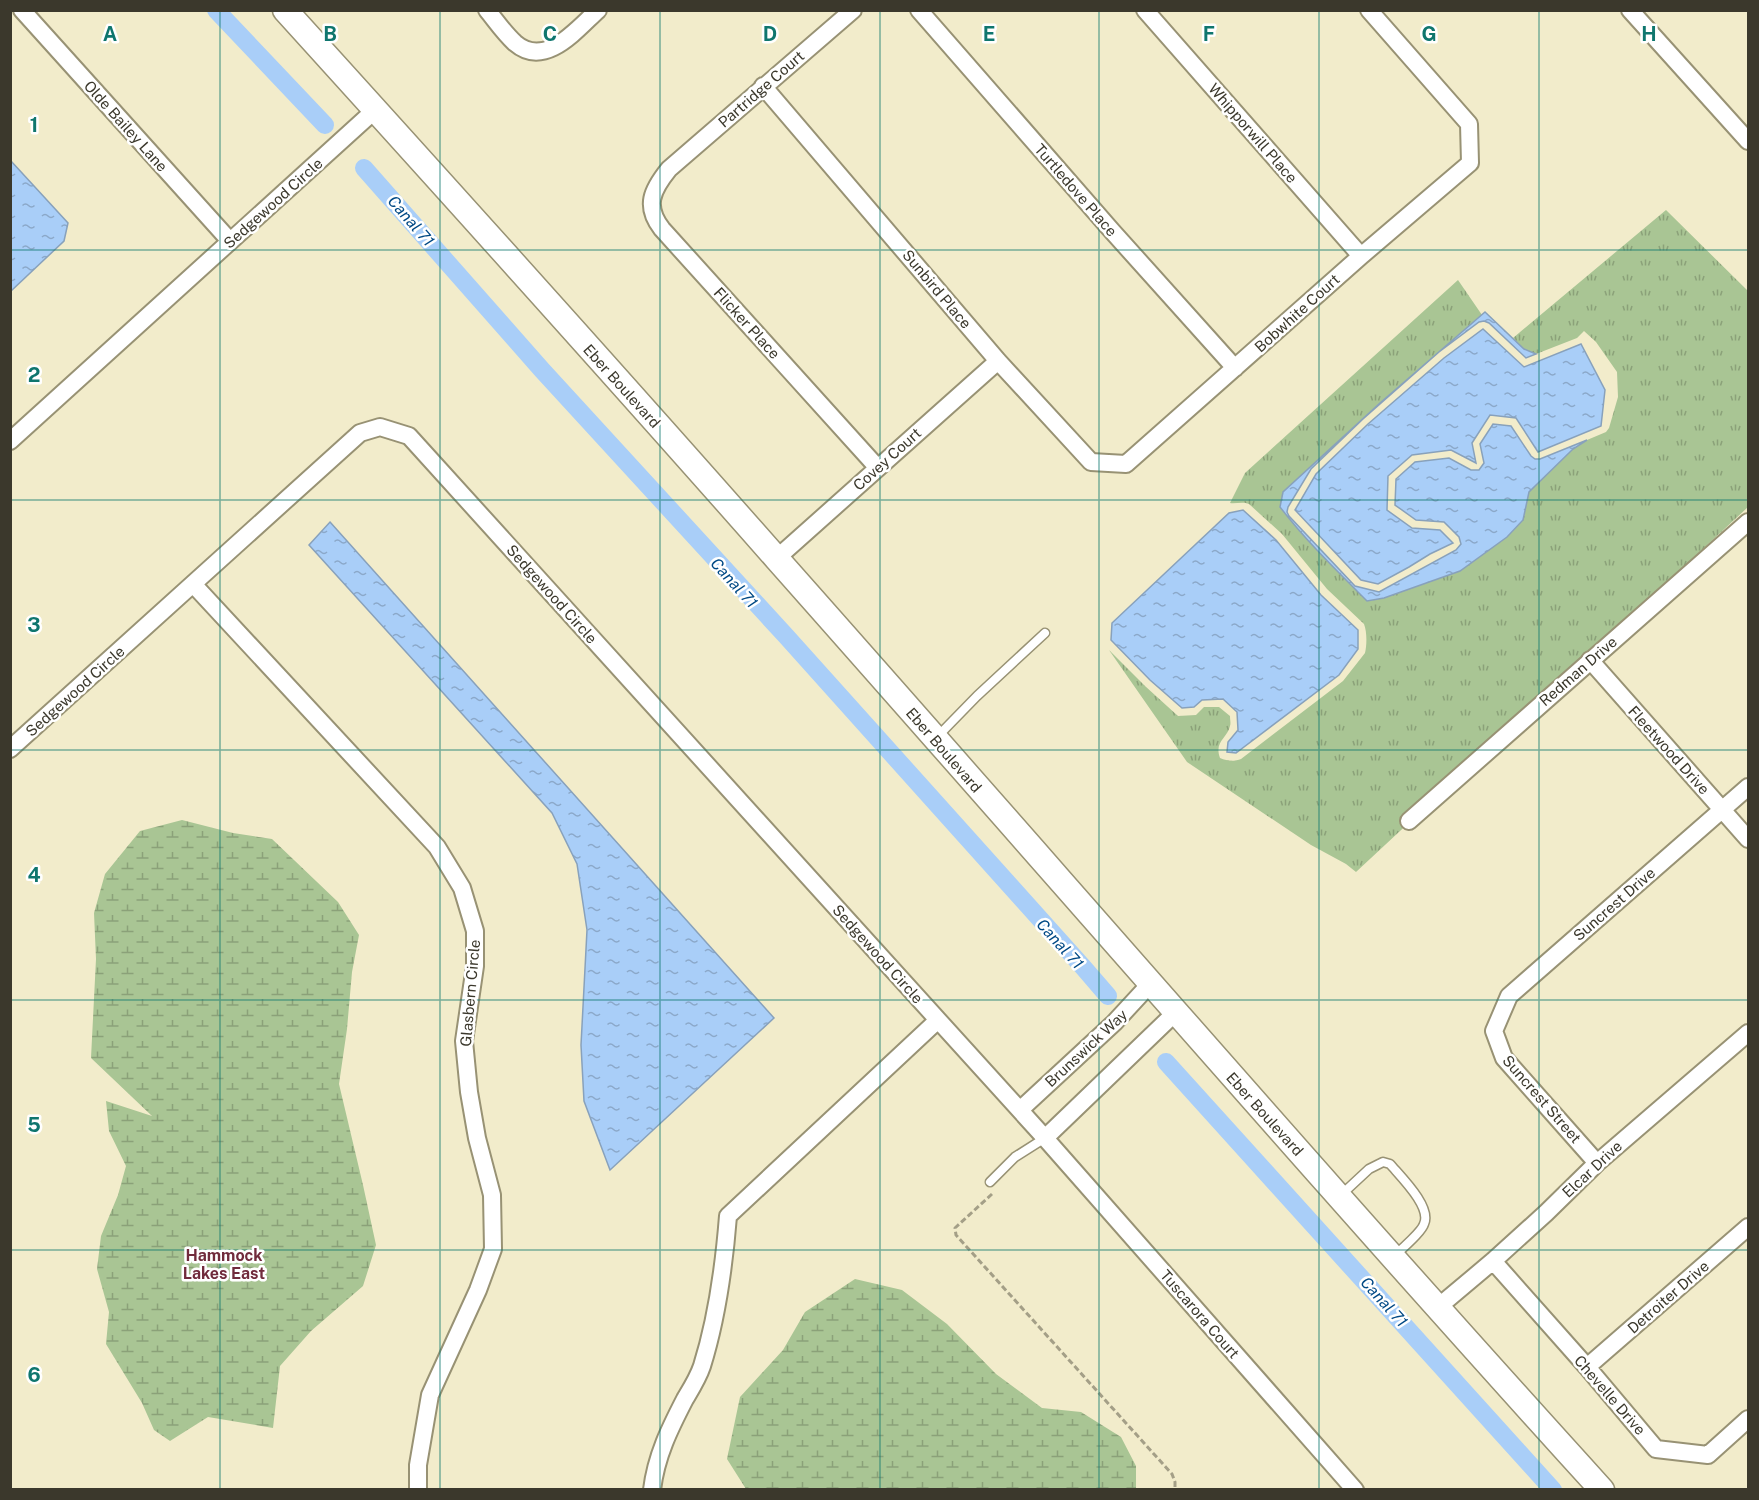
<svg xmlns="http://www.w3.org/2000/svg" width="1759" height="1500" font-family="'Public Sans',sans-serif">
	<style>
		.grass { fill: url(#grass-tufts) }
		.wetland { fill: url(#wetland-marsh) }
		.water { fill: url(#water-ripples); stroke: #88a1bb; stroke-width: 1.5 }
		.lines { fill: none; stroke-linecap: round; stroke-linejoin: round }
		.canal { stroke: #a9cef8; stroke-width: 18 }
		.lane-casing { stroke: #989274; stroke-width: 11 }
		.street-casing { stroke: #989274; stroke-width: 20 }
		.secondary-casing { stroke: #989274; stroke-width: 27 }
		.path { stroke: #a49f87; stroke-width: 3; stroke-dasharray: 6 3; stroke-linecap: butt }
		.lane { stroke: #fff; stroke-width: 8 }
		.street { stroke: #fff; stroke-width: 16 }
		.secondary { stroke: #fff; stroke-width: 24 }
		.grid { fill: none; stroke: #0f766e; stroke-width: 1.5; stroke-opacity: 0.55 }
		.labels { text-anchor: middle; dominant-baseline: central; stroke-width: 5; stroke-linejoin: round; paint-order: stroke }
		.street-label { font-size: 15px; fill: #3b382c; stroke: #fff }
		.water-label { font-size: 16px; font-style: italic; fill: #004985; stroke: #fff }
		.neighbourhood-label { font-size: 16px; font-weight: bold; fill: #712b3c; stroke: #fff }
		.grid-label { font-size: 20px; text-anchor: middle; font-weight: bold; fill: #0f766e; stroke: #fff; stroke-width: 5; stroke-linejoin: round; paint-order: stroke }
	</style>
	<defs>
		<pattern id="grass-tufts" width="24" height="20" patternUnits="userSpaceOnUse" patternTransform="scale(1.5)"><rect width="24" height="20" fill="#a9c594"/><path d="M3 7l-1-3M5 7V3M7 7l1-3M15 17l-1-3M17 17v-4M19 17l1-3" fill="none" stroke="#8ba179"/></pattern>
		<pattern id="wetland-marsh" width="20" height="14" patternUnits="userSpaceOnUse" patternTransform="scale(1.5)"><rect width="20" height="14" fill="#a9c594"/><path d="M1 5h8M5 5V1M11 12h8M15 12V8" fill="none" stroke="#8ba179"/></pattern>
		<pattern id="water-ripples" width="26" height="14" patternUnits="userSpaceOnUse" patternTransform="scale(1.5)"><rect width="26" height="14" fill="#a9cef8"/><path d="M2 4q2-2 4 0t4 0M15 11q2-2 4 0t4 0" fill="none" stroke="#8ba8c9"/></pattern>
	</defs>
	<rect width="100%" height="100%" fill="#f2eccb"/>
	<!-- grass -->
	<path class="grass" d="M1666 210 1748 291V507L1356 872 1346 864 1311 845 1187 762 1109 650 1145 686 1178 716 1196 715 1204 707H1219L1230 716C1230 720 1231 723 1230 726 1227 739 1214 741 1220 758 1227 761 1234 762 1241 759L1343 681 1365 653C1367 644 1367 632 1364 624L1327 589 1282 534 1249 504C1243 501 1236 504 1230 503L1245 473 1458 280 1482 315 1380 403 1283 492 1280 507C1306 541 1337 571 1367 601L1384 598 1460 571 1507 537 1523 520 1529 492 1557 464 1573 449 1587 440 1606 432 1609 428 1618 397 1617 372 1596 342 1584 331 1577 338 1536 354 1524 349 1513 338Z"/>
	<!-- wetland -->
	<path class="wetland" d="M182 820 233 833 272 839 338 902 359 935 352 972 347 1029 339 1084 363 1185 376 1245 363 1286 311 1331 280 1366 273 1428 208 1417 170 1441 154 1430 142 1403 106 1344 109 1312 97 1269 101 1236 118 1195 126 1166 109 1131 106 1101 152 1116 91 1058 96 959 94 913 105 874 140 831Z
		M855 1279 902 1290 947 1324 996 1374 1042 1408 1081 1412 1121 1437 1136 1466V1489H746L727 1459 740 1397 783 1350 805 1312Z"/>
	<!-- water -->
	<path class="water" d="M11 161 68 223 64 241 11 291Z
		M1485 312 1524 349 1536 354 1526 358 1489 323 1484 321 1479 322 1439 352 1363 419 1311 469 1288 507 1287 512 1289 516 1355 586 1379 592 1456 550 1461 544 1459 537 1444 522 1416 520 1395 505 1396 479 1415 462 1449 458 1471 470H1479L1484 463 1480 444 1493 424 1511 426 1531 456 1535 459H1540L1587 440 1573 449 1529 492 1523 520 1507 537 1460 571 1384 598 1367 601C1337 571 1306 541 1280 507L1283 492 1380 403Z
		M1483 329 1524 367 1581 344 1605 390 1601 426 1538 452 1516 418 1490 415 1472 443 1476 463 1451 450 1412 455 1388 476 1387 510 1412 528 1440 530 1453 543 1430 554 1409 567 1378 584 1361 580 1295 510 1316 474 1368 424 1444 358Z
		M1243 510 1276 540 1321 595 1358 630V649L1339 675 1236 753 1227 752 1228 742 1238 730 1237 712 1223 699 1202 700 1194 707 1182 708 1150 680 1111 640 1112 623 1229 513Z
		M330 522 774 1018 610 1170 584 1101 581 1045 587 930 577 864 552 813 309 545Z"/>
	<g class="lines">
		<!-- canal -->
		<path class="canal" d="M216 10 325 125
			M364 168 542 370 786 636 1083 967 1108 996
			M1166 1062 1553 1490"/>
		<!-- lane casing -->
		<g class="lane-casing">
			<path id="lane" d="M937 737 977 696 1045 633
				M990 1182 1015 1157 1045 1138
				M1341 1195 1369 1169 1383 1162 1390 1164C1401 1177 1432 1207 1424 1224 1422 1231 1402 1249 1395 1255"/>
		</g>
		<!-- street casing -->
		<g class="street-casing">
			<path id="street" d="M22 10 230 241
				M487 10C496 21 504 33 515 43 545 69 576 30 598 10
				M853 10 669 169C652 190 644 206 662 229L877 467
				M919 10 1112 231 1235 368
				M1145 10 1361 256
				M1630 10 1748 141
				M763 86 998 361 1091 462 1126 464 1361 256 1470 163 1469 124 1369 10
				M10 441 375 110
				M777 558 998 361
				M193 584 437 847 462 888 475 931V966L464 1041 469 1092 477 1138 492 1195 493 1249 478 1290 430 1395 418 1465V1490
				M1590 660 1748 839
				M10 749 360 433 380 427 409 436 1045 1138 1355 1490
				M1409 821 1748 522
				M1020 1110 1114 1023 1150 984
				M1045 1138 1175 1013
				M1597 1163 1504 1058 1494 1031 1509 996 1748 787
				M1493 1261 1587 1367 1656 1449 1708 1455 1748 1419
				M1437 1308 1493 1261 1546 1213 1597 1163 1748 1033
				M1587 1367 1748 1227
				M652 1490C656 1456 670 1428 685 1399 691 1389 698 1378 702 1366 717 1318 724 1267 728 1216L938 1020"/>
		</g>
		<!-- secondary casing -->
		<g class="secondary-casing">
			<path id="secondary" d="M285 10C450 192 615 375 777 559 1052 869 1323 1183 1602 1490"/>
		</g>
		<!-- path -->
		<path class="path" d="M992 1194 955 1228 956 1235 1172 1474 1175 1482V1490"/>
		<!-- lane -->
		<use href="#lane" class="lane"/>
		<!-- street -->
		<use href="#street" class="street"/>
		<!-- secondary -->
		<use href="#secondary" class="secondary"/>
	</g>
	<!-- grid -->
	<path class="grid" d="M220 10V1490M440 10V1490M660 10V1490M880 10V1490M1099 10V1490M1319 10V1490M1539 10V1490M10 250H1748M10 500H1748M10 750H1748M10 1000H1748M10 1250H1748"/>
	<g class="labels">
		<!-- street labels -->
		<g class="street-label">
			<text transform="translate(761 89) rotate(-41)">Partridge Court</text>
			<text transform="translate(126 126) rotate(48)">Olde Bailey Lane</text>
			<text transform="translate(1253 133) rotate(49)">Whipporwill Place</text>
			<text transform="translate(1076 190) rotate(49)">Turtledove Place</text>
			<text transform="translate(273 203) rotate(-42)">Sedgewood Circle</text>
			<text transform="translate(937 289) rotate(50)">Sunbird Place</text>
			<text transform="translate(1297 313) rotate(-42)">Bobwhite Court</text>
			<text transform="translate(747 323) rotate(48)">Flicker Place</text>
			<text transform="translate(622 386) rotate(48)">Eber Boulevard</text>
			<text transform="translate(887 459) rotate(-42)">Covey Court</text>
			<text transform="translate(552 594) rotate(48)">Sedgewood Circle</text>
			<text transform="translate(1578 671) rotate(-41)">Redman Drive</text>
			<text transform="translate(75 691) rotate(-42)">Sedgewood Circle</text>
			<text transform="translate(944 750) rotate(49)">Eber Boulevard</text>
			<text transform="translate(1669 750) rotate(48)">Fleetwood Drive</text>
			<text transform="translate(1614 904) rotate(-41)">Suncrest Drive</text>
			<text transform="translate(878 954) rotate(48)">Sedgewood Circle</text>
			<text transform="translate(470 993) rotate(-85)">Glasbern Circle</text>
			<text transform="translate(1086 1048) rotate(-43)">Brunswick Way</text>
			<text transform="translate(1542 1099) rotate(49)">Suncrest Street</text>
			<text transform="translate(1265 1114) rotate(48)">Eber Boulevard</text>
			<text transform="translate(1592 1169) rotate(-43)">Elcar Drive</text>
			<text transform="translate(1668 1297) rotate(-41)">Detroiter Drive</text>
			<text transform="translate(1200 1314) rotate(49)">Tuscarora Court</text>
			<text transform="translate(1610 1395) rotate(49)">Chevelle Drive</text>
		</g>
		<!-- water labels -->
		<g class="water-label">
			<text transform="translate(411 221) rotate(49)">Canal 71</text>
			<text transform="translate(734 583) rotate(48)">Canal 71</text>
			<text transform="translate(1060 944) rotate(48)">Canal 71</text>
			<text transform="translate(1384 1302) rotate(48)">Canal 71</text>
		</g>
		<!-- neighbourhood labels -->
		<g class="neighbourhood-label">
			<text x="224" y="1255">Hammock<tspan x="224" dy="18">Lakes East</tspan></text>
		</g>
	</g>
	<g class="grid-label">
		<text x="110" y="41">A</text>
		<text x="330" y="41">B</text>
		<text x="550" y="41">C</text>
		<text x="770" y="41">D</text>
		<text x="989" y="41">E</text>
		<text x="1209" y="41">F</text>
		<text x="1429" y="41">G</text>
		<text x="1649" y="41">H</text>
		<text x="34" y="132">1</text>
		<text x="34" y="382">2</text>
		<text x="34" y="632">3</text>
		<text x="34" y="882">4</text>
		<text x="34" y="1132">5</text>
		<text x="34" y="1382">6</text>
	</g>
	<!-- border -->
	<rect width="1759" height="1500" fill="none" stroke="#3b382c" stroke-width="24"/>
</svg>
